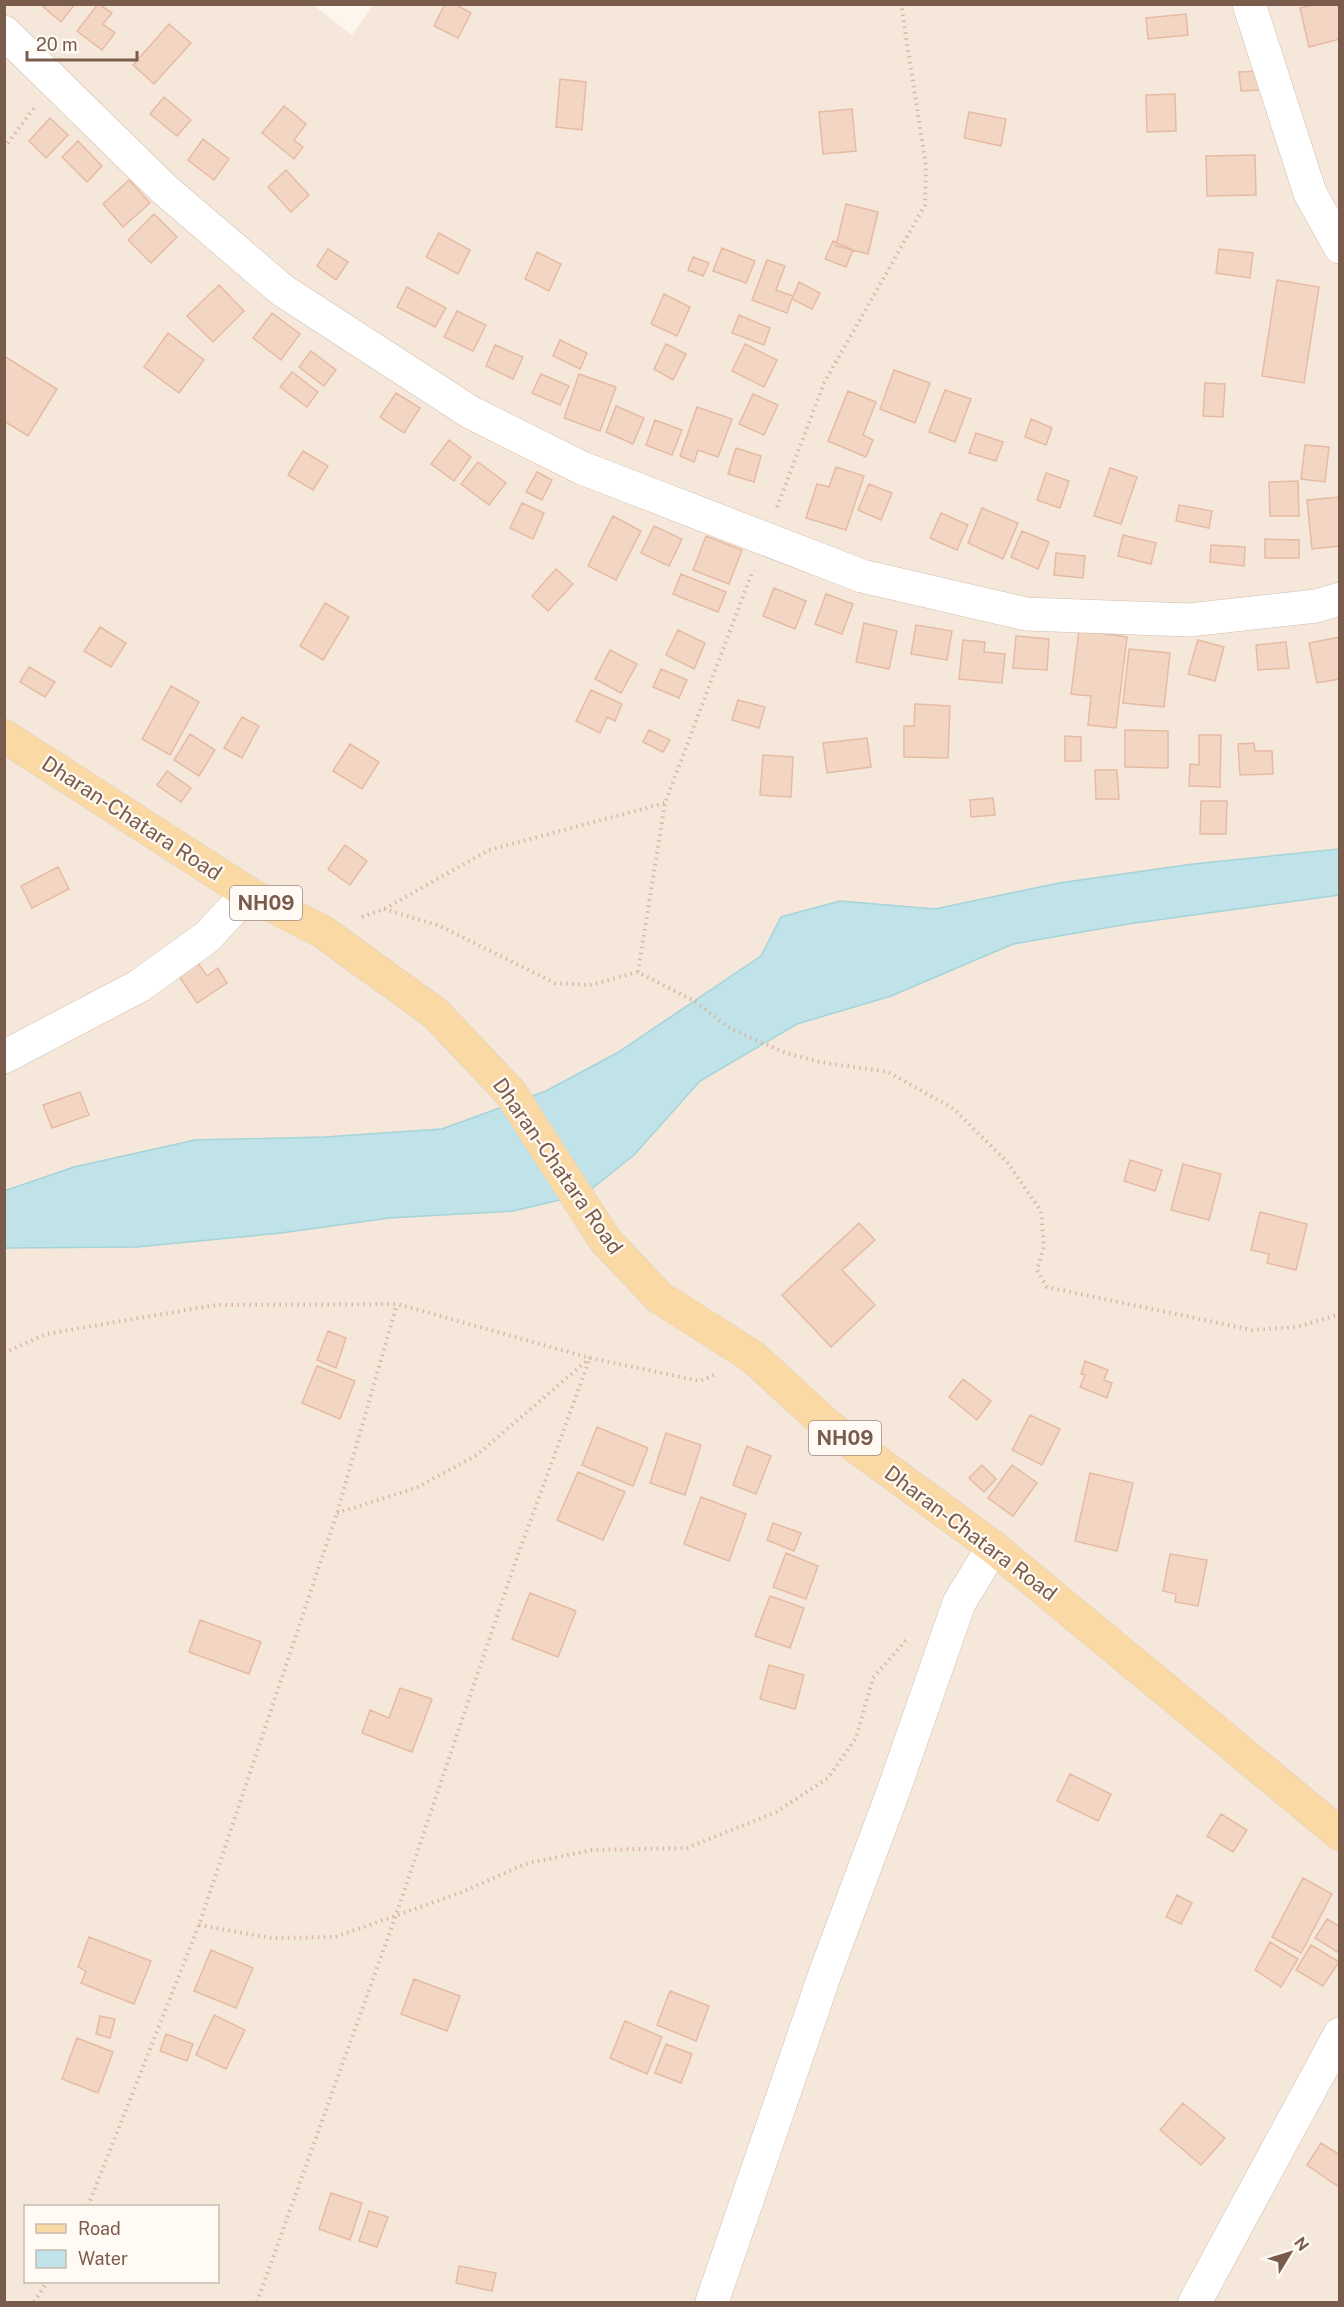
<svg xmlns="http://www.w3.org/2000/svg" width="1344" height="2307" font-family="'Public Sans',sans-serif">
	<style>
		.residential { fill: #f5e8da; fill-rule: evenodd }
		.water { fill: #bfe3e8; stroke: #a5d3da; stroke-width: 1.5 }
		.building { fill: #f3d5c3; stroke: #e6bba3; stroke-width: 1.5 }
		.lines { fill: none; stroke-linecap: round; stroke-linejoin: round }
		.minor-casing { stroke: #d1beb0; stroke-width: 34 }
		.primary-casing { stroke: #dad1cd; stroke-width: 34 }
		.path { stroke: #d9b8a5; stroke-width: 4; stroke-dasharray: 1.5 4.5; stroke-linecap: butt }
		.minor { stroke: #fff; stroke-width: 33 }
		.primary { stroke: #fbd9a5; stroke-width: 33 }
		.labels { text-anchor: middle; dominant-baseline: central; stroke-width: 4.5; stroke-linejoin: round; paint-order: stroke }
		.shield { fill: #fffaf3; stroke: #a28b7f; stroke-width: 1.5 }
		.shield-label { font-size: 20px; font-weight: bold; fill: #7a5c4d }
		.street-label { font-size: 21px; fill: #7a5c4d; stroke: #fffaf3 }
	</style>
	<rect width="100%" height="100%" fill="#fdf6ec"/>
	<!-- residential -->
	<path class="residential" d="M374 4 1339 5V849L1193 864 1059 883 935 909 840 901 781 917 761 956 617 1053 546 1091 442 1129 325 1137 195 1140 74 1167 5 1191 4 5H313L352 35Z
		M1339 895V2302H5L4 1248 136 1247 281 1233 389 1218 634 1155 700 1081 797 1024 891 996 1013 944 1127 924ZM26 2206H218V2282H26Z"/>
	<!-- water -->
	<path class="water" d="M1339 849V895L1128 924 1013 944 891 996 797 1024 700 1081 634 1155 585 1194 513 1211 389 1218 281 1233 136 1247 5 1248 4 1191 74 1167 195 1140 325 1137 442 1129 546 1091 617 1053 761 956 781 917 840 901 935 909 1059 883 1193 864Z"/>
	<!-- building -->
	<path class="building" d="M40 4H75L61 22Z
		M98 4 112 13 103 24 115 33 102 50 77 31Z
		M445 4H455L471 13 458 38 434 26Z
		M1316 4H1340V39L1309 47 1300 8Z
		M1186 14 1188 35 1148 39 1146 18Z
		M169 24 191 43 154 84 133 65Z
		M1259 71 1260 90 1241 91 1239 72Z
		M560 79 586 82 582 130 556 127Z
		M1175 94 1176 131 1147 132 1146 95Z
		M164 97 191 120 177 136 150 114Z
		M284 106 306 124 294 140 303 147 294 159 262 133Z
		M852 109 856 151 823 154 819 112Z
		M969 112 1006 119 1001 146 964 138Z
		M50 118 68 135 46 158 29 141Z
		M203 139 229 159 214 180 188 160Z
		M78 141 102 166 87 182 62 157Z
		M1255 155 1256 195 1207 196 1206 156Z
		M286 170 309 195 291 212 268 187Z
		M129 180 150 203 123 227 103 204Z
		M846 204 878 212 868 254 836 246Z
		M154 214 177 237 151 263 128 240Z
		M439 233 470 250 458 274 426 257Z
		M833 241 853 250 846 267 825 259Z
		M722 248 755 261 746 283 713 271Z
		M328 249 348 262 336 280 317 266Z
		M1219 249 1253 253 1250 278 1216 273Z
		M537 252 561 264 549 291 525 279Z
		M693 257 709 263 703 276 688 270Z
		M767 260 785 266 776 290 793 296 787 313 752 300Z
		M1277 280 1319 287 1304 383 1262 376Z
		M799 282 820 293 812 309 792 299Z
		M219 285 244 311 213 342 187 316Z
		M407 287 446 308 435 327 397 307Z
		M664 294 690 307 677 336 651 324Z
		M457 311 486 325 473 351 444 337Z
		M272 313 300 334 281 360 253 338Z
		M739 315 770 328 764 345 732 333Z
		M168 333 204 360 179 393 144 367Z
		M560 340 587 353 580 369 553 356Z
		M666 344 686 354 673 380 654 369Z
		M745 344 777 360 764 387 732 371Z
		M495 345 523 357 513 379 486 366Z
		M311 351 336 370 324 386 299 367Z
		M4 356 57 389 28 436 4 421Z
		M894 370 930 383 915 423 880 409Z
		M292 372 318 392 307 407 280 387Z
		M541 374 569 386 560 405 532 393Z
		M579 374 616 387 600 431 564 418Z
		M1205 383 1225 384 1223 417 1203 416Z
		M945 390 971 399 955 442 929 432Z
		M848 391 876 402 863 435 873 440 866 457 828 441Z
		M396 393 420 408 404 433 380 417Z
		M753 394 778 405 764 435 739 424Z
		M616 406 644 418 633 444 606 432Z
		M697 407 732 419 718 457 698 450 694 462 680 456Z
		M1031 419 1052 428 1046 445 1025 437Z
		M655 420 682 430 672 455 646 445Z
		M976 433 1003 442 996 461 969 453Z
		M449 440 471 457 454 481 431 464Z
		M1305 445 1329 447 1325 482 1301 479Z
		M736 448 761 456 754 482 728 474Z
		M303 451 328 466 313 490 288 475Z
		M478 462 506 483 489 505 461 484Z
		M836 467 864 476 846 530 806 518 817 484 829 487Z
		M1110 468 1137 477 1121 524 1094 516Z
		M537 472 552 480 542 500 526 492Z
		M1046 473 1069 481 1060 508 1037 500Z
		M1298 481 1299 516H1270L1269 482Z
		M869 484 892 493 881 520 858 510Z
		M1340 497V546L1312 549 1307 500Z
		M522 503 544 513 533 539 510 528Z
		M1179 505 1212 511 1209 528 1176 521Z
		M982 508 1018 523 1003 559 968 543Z
		M941 513 968 525 957 550 930 538Z
		M613 516 641 531 616 580 588 566Z
		M654 526 682 539 669 566 641 553Z
		M1022 531 1049 542 1038 569 1011 557Z
		M1123 535 1156 543 1151 564 1118 556Z
		M706 536 742 550 729 584 693 570Z
		M1265 539 1299 540V558H1265Z
		M1211 545 1245 547 1244 566 1210 562Z
		M1056 553 1085 556 1083 578 1054 575Z
		M556 569 573 584 548 611 532 596Z
		M681 574 726 592 718 612 673 594Z
		M774 588 806 601 795 629 763 616Z
		M826 594 853 604 842 634 815 624Z
		M325 603 349 617 323 660 300 646Z
		M864 623 897 631 889 669 856 662Z
		M916 625 952 631 947 660 911 654Z
		M100 627 126 643 111 667 84 651Z
		M678 630 705 643 694 669 666 655Z
		M1079 630 1127 637 1116 728 1088 725 1091 696 1071 694Z
		M1016 636 1049 639 1047 670 1013 668Z
		M1340 637V679L1317 683 1309 643Z
		M963 640 985 642 984 652 1005 654 1002 683 959 679Z
		M1198 640 1224 647 1215 681 1188 674Z
		M1286 642 1289 668 1258 670 1256 645Z
		M1129 649 1170 653 1164 707 1123 703Z
		M610 650 637 664 621 693 595 679Z
		M29 667 55 682 45 697 20 682Z
		M661 669 687 680 679 698 653 687Z
		M171 686 199 702 170 755 142 739Z
		M591 690 622 704 615 721 607 717 600 733 576 721Z
		M738 700 765 707 759 728 732 720Z
		M915 704 950 706 948 758 904 757V726H914Z
		M242 717 259 726 242 758 224 748Z
		M649 730 670 740 663 752 643 742Z
		M1125 730 1168 731V768L1125 767Z
		M190 734 215 750 199 776 174 760Z
		M1199 735H1221L1220 787 1189 786 1190 764 1199 765Z
		M1065 736 1081 737V761H1065Z
		M867 738 871 767 827 773 823 743Z
		M1254 743 1255 751H1272L1273 774 1240 775 1238 744Z
		M350 744 379 762 362 789 333 771Z
		M763 755 793 757 791 797 760 795Z
		M1095 770H1117L1119 799H1096Z
		M167 771 191 788 181 802 157 785Z
		M993 798 995 815 971 817 970 800Z
		M1201 801H1227L1226 834H1200Z
		M345 845 367 861 350 885 328 869Z
		M58 867 69 889 32 908 21 886Z
		M196 960 207 976 218 968 227 983 197 1003 177 973Z
		M80 1092 89 1115 52 1128 43 1105Z
		M1130 1160 1162 1170 1155 1191 1124 1181Z
		M1183 1164 1221 1174 1209 1220 1171 1210Z
		M1260 1212 1307 1224 1296 1270 1267 1263 1269 1254 1251 1250Z
		M859 1223 875 1240 842 1270 875 1305 831 1347 782 1295Z
		M328 1331 346 1338 336 1368 317 1360Z
		M1085 1361 1108 1370 1104 1380 1112 1383 1107 1398 1080 1387 1085 1375 1081 1374Z
		M317 1366 355 1381 340 1419 302 1403Z
		M963 1379 991 1401 977 1420 949 1397Z
		M1030 1415 1060 1429 1042 1465 1012 1450Z
		M597 1427 648 1448 633 1486 582 1465Z
		M666 1433 701 1445 685 1495 650 1483Z
		M747 1446 771 1456 756 1494 733 1485Z
		M982 1465 996 1479 984 1492 969 1478Z
		M1012 1465 1037 1483 1013 1516 988 1498Z
		M578 1472 625 1492 603 1540 557 1520Z
		M1090 1473 1133 1483 1117 1551 1075 1541Z
		M701 1497 746 1514 729 1561 684 1544Z
		M773 1523 801 1533 794 1551 767 1540Z
		M786 1553 818 1566 806 1599 773 1587Z
		M1170 1554 1207 1560 1198 1606 1175 1602 1176 1594 1163 1591Z
		M530 1593 576 1611 558 1657 512 1639Z
		M770 1596 804 1608 790 1648 755 1636Z
		M200 1620 261 1642 249 1674 189 1652Z
		M769 1665 804 1675 795 1709 760 1699Z
		M400 1688 432 1699 412 1752 362 1733 370 1710 389 1718Z
		M1070 1774 1111 1794 1098 1821 1057 1801Z
		M1221 1814 1247 1830 1233 1852 1207 1836Z
		M1303 1878 1332 1894 1301 1953 1272 1937Z
		M1177 1895 1192 1903 1181 1924 1166 1917Z
		M1327 1919 1340 1927 1339 1953 1315 1938Z
		M89 1937 151 1961 134 2004 81 1983 86 1971 78 1967Z
		M1270 1942 1298 1959 1281 1987 1255 1970Z
		M1311 1945 1339 1962 1323 1986 1296 1970Z
		M211 1950 253 1968 236 2008 194 1991Z
		M414 1979 460 1996 447 2031 401 2014Z
		M670 1991 709 2006 696 2041 657 2025Z
		M214 2015 245 2030 226 2069 196 2055Z
		M100 2016 115 2019 110 2038 96 2034Z
		M625 2021 662 2037 647 2074 610 2058Z
		M166 2034 193 2044 187 2061 160 2051Z
		M77 2038 113 2052 98 2093 62 2079Z
		M666 2044 692 2054 681 2083 655 2073Z
		M1183 2103 1225 2138 1201 2165 1160 2130Z
		M1321 2143 1340 2155 1339 2187 1307 2165Z
		M331 2193 362 2203 350 2240 319 2229Z
		M369 2211 388 2217 377 2247 359 2241Z
		M459 2266 496 2273 492 2291 456 2283Z"/>
	<g class="lines">
		<!-- minor casing -->
		<g class="minor-casing">
			<path id="minor" d="M1249 4 1310 193 1340 247
				M4 32 164 189 282 290 470 412 582 468 862 576 1026 614 1189 620 1316 606 1340 599
				M4 1057 139 986 207 937 248 893
				M712 2302 826 1971 893 1792 959 1603 993 1547
				M1195 2302 1340 2034"/>
		</g>
		<!-- primary casing -->
		<g class="primary-casing">
			<path id="primary" d="M4 736 248 893 323 932 435 1013 510 1092 605 1240 659 1297 753 1357 828 1426 993 1547 1340 1834"/>
		</g>
		<!-- path -->
		<path class="path" d="M4 148 34 108
			M777 507 824 383 925 205 926 166 901 4
			M384 909 440 926 555 983 590 985 638 972 694 1001 731 1029 786 1053 820 1062 888 1072 954 1109 1007 1162 1041 1211 1044 1246 1037 1270 1047 1287 1252 1330 1297 1327 1340 1314
			M362 917 384 909 489 850 665 803
			M638 972 665 803 753 570
			M4 1353 46 1334 216 1305 397 1304 590 1358 700 1381 714 1375
			M337 1513 416 1488 477 1455 590 1358
			M199 1925 271 1938 335 1937 460 1893 525 1864 592 1850 687 1848 776 1812 828 1778 856 1738 873 1678 907 1639
			M88 2206 199 1925 337 1513 397 1304
			M34 2302 47 2282
			M257 2302 396 1915 515 1563 590 1358"/>
		<!-- minor -->
		<use href="#minor" class="minor"/>
		<!-- primary -->
		<use href="#primary" class="primary"/>
	</g>
	<g class="labels">
		<!-- shield labels -->
		<g class="shield">
			<rect x="230" y="886" width="72" height="34" rx="4.5"/>
			<rect x="809" y="1421" width="72" height="34" rx="4.5"/>
		</g>
		<g class="shield-label">
			<text x="266" y="903">NH09</text>
			<text x="845" y="1438">NH09</text>
		</g>
		<!-- street labels -->
		<g class="street-label">
			<text transform="translate(132 818) rotate(33)">Dharan-Chatara Road</text>
			<text transform="translate(558 1166) rotate(55)">Dharan-Chatara Road</text>
			<text transform="translate(971 1533) rotate(37)">Dharan-Chatara Road</text>
		</g>
	</g>
	<!-- border -->
	<rect width="1344" height="2307" fill="none" stroke="#7a5c4d" stroke-width="12"/>
	<!-- legend -->
	<rect x="24" y="2205" width="195" height="78" fill="#fffaf3" stroke="#cabbb1" stroke-width="1.5"/>
	<rect x="36" y="2224" width="30" height="9" fill="#fbd9a5" stroke="#cabbb1" stroke-width="1.5"/>
	<text x="78" y="2235" font-size="18" fill="#7a5c4d">Road</text>
	<rect x="36" y="2250" width="30" height="18" fill="#bfe3e8" stroke="#cabbb1" stroke-width="1.5"/>
	<text x="78" y="2265" font-size="18" fill="#7a5c4d">Water</text>
	<!-- north arrow -->
	<g transform="translate(1290 2253) rotate(52)" stroke="#fffaf3" stroke-width="4.5" paint-order="stroke">
	<path d="M0-4.5L10 22L0 15L-10 22Z" fill="#7a5c4d"/>
	<text y="-9" font-size="16" font-weight="bold" text-anchor="middle" fill="#7a5c4d">N</text>
	</g>
	<!-- scale -->
	<path d="M27 51v9h110v-9" fill="none" stroke="#7a5c4d" stroke-width="3"/>
	<text x="36" y="51" font-size="18" fill="#7a5c4d" stroke="#fffaf3" stroke-width="4.5" paint-order="stroke">20 m</text>
</svg>
